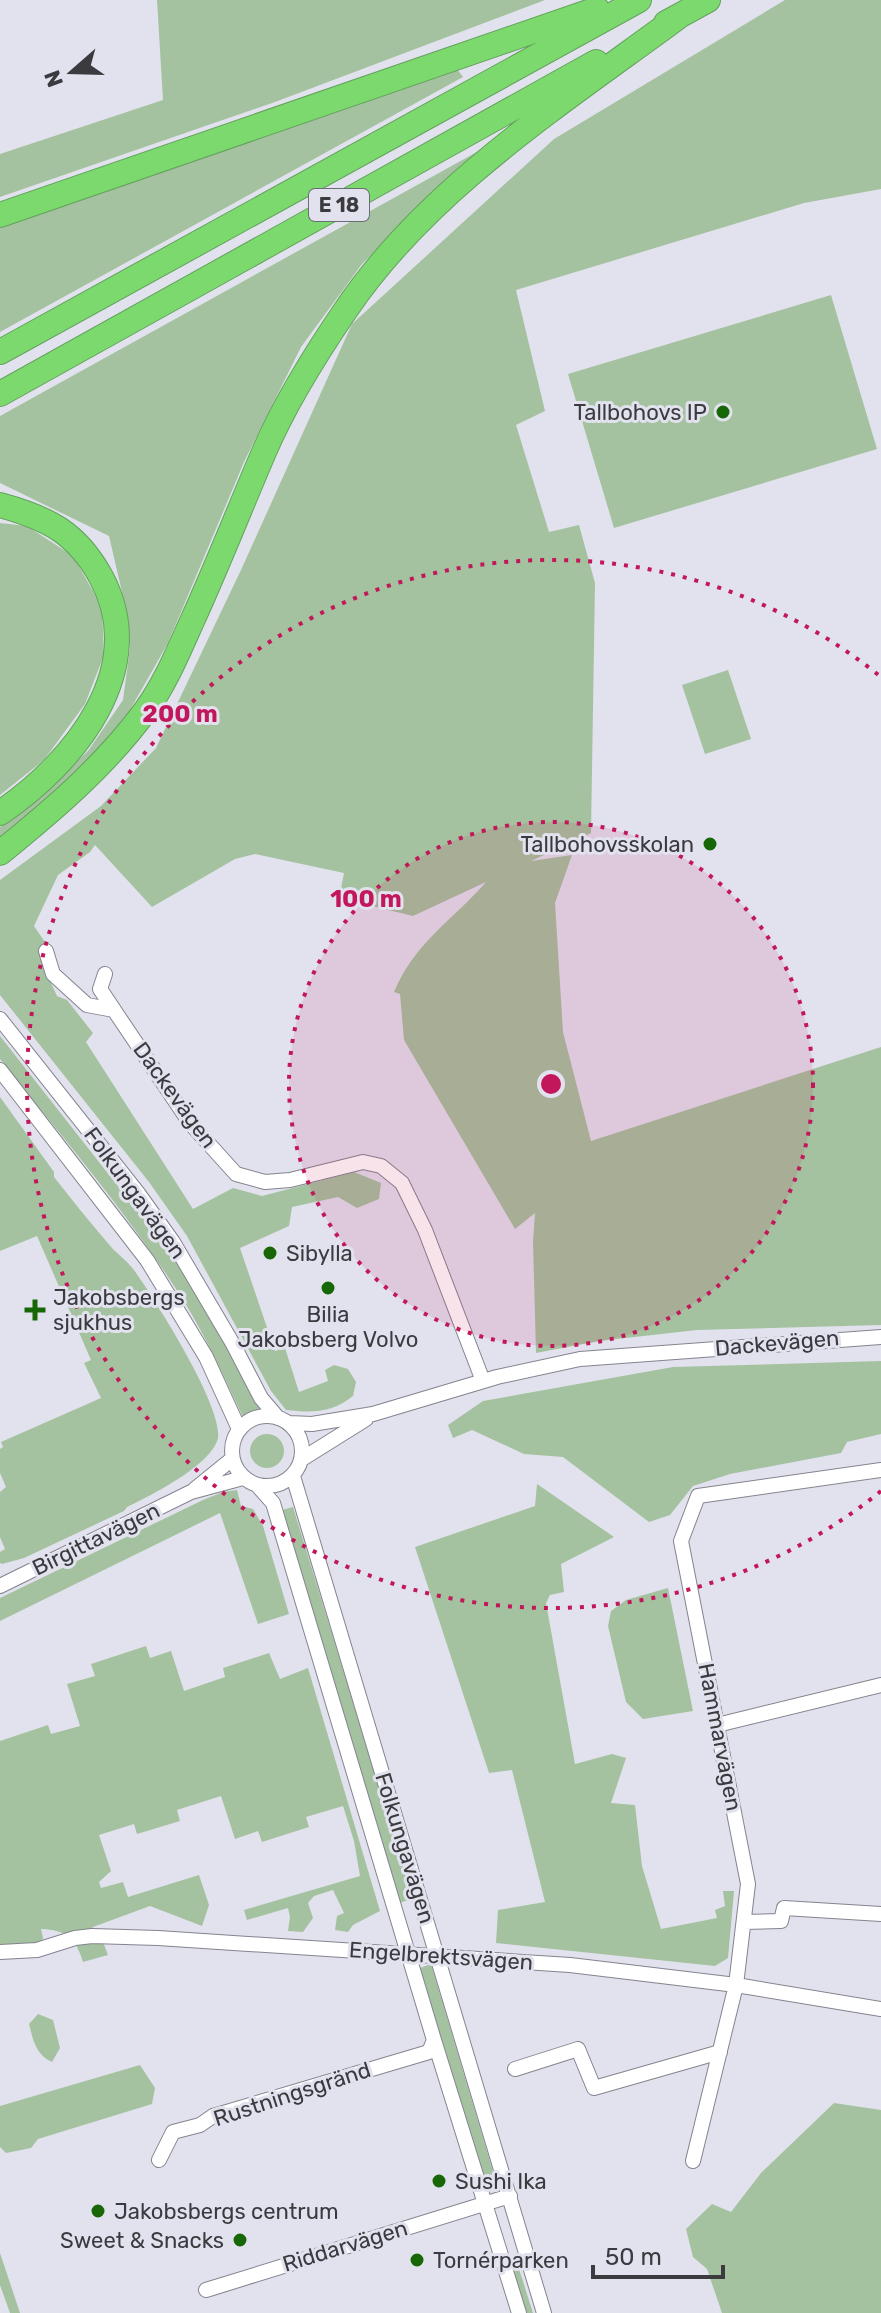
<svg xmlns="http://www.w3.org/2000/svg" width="881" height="2313" font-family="Rubik,sans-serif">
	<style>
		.green { fill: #a4c29f }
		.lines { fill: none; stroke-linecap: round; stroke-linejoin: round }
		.minor-casing { stroke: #84848f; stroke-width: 16 }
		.motorway-casing { stroke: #64a15d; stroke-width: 26 }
		.minor { stroke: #fff; stroke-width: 14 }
		.motorway { stroke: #7bd96d; stroke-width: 24 }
		.ring { fill: none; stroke: #c2185b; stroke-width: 4; stroke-dasharray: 4 8 }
		.poi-dot { fill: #186707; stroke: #e2e2ee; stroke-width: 3 }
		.labels { text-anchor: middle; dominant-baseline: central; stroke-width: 6; stroke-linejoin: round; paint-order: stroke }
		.shield { fill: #e2e2ee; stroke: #6c6c74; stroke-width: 2 }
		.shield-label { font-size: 20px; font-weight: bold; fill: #3a3a3f }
		.poi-label { font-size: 22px; fill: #3a3a3f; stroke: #e2e2ee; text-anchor: start }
		.street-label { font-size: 22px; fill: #3a3a3f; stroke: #e2e2ee }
		.centre { fill: #c2185b; stroke: #e2e2ee; stroke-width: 4 }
		.ring-label { font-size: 24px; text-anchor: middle; font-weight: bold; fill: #c2185b; stroke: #e2e2ee; stroke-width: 6; stroke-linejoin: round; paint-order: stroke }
	</style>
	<rect width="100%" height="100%" fill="#e2e2ee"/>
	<!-- green -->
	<path class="green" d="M157 0H545L275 102 0 197V154L163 100Z
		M785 0H881V189L804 203 516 290 545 411 516 425 549 532 579 525 595 583 591 833 531 861 572 855 555 903 563 1032 591 1141 881 1047V1325L697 1330 599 1341 536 1353 533 1242 535 1213 515 1229 404 1040 400 994 394 992C415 942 453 920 486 882L413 916 339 898 344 873 255 854 235 859 152 907 95 845 90 852 58 875 34 926 47 945 43 966 57 996 67 1000 93 1033 86 1042 193 1209 233 1188 262 1196 354 1172 381 1183 379 1199 357 1208 338 1197 292 1207 289 1226 240 1248 275 1351 285 1348 299 1392 328 1381 325 1370 334 1365 348 1369 356 1382 353 1396C332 1413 312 1413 286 1410L271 1391 187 1236 149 1182 0 995V880L101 806 156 748 241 570 352 324 554 139Z
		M457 69 463 77 0 332V228Z
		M484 148 362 264 301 347 244 462 168 643 130 710 100 748 40 805 0 837V827L42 795 88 751 123 700 130 648 122 592 109 536 0 483V416Z
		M831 295 877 449 614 528 568 374Z
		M0 523 27 526 73 556 102 607 104 655 85 704 44 760 0 795Z
		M728 670 751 739 705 754 682 685Z
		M0 1036 165 1246 218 1326 261 1410 243 1417C225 1379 207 1339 185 1303 131 1217 63 1138 0 1059Z
		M0 1097 54 1172V1177C73 1201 92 1225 112 1248 119 1255 128 1262 134 1270 154 1298 223 1406 218 1438 212 1465 150 1496 127 1507L124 1511 24 1558 2 1564 0 1563V1552L5 1549 0 1537V1492L6 1487 0 1473V1449L3 1447 1 1442 101 1398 84 1363 91 1360 37 1236 0 1251Z
		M881 1361V1434L847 1442 841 1453 730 1474 693 1486 670 1515 649 1522 563 1457 524 1454 472 1430 453 1438 448 1425 483 1401 673 1367Z
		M250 1451a17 17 0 1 1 34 0a17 17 0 1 1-34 0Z
		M537 1484 614 1537 561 1564 564 1592 550 1595 546 1603 575 1764 612 1754 626 1758 611 1803 635 1805 642 1866 661 1929 717 1918 715 1910 725 1906 723 1891H734L728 1958 715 1966 496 1943 498 1910 545 1902 512 1770 489 1773 415 1547 535 1506Z
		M237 1490 241 1506 253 1509 263 1526 289 1614 258 1624 220 1513 0 1621V1598L203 1500 223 1492Z
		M293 1507 413 1898 400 1903 282 1510Z
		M668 1588 693 1711 643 1719 626 1702 608 1626 611 1611 626 1600Z
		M146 1646 150 1658 171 1651 184 1691 225 1677 223 1668 269 1653 280 1679 308 1668 380 1911 353 1925 348 1932 335 1930 337 1916 344 1913 333 1890 314 1896 308 1903 313 1918 303 1932 288 1931 290 1917 288 1908 247 1920 244 1910 360 1876 354 1841 343 1806 306 1817 309 1827 262 1842 258 1831 235 1839 221 1796 177 1810 180 1821 137 1834 134 1824 99 1835 111 1871 99 1882 101 1888 123 1882 128 1897 199 1875 209 1905 202 1926 150 1906 93 1927 88 1934 103 1942 108 1955 83 1962C76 1938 66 1930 41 1929L43 1938 37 1956 13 1954 7 1944 0 1950V1741L48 1725 51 1734 80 1726 67 1684 95 1676 91 1664Z
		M431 1964 498 2188 487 2191 420 1968Z
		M38 2014 53 2020 60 2048 52 2062C36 2055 33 2040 29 2024Z
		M140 2065 155 2088 152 2104 38 2139 31 2148 6 2153 0 2147V2106Z
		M834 2103 881 2110V2313H722L707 2269 693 2257 686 2229 712 2204 731 2212 761 2173Z
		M0 2253 20 2313H10L0 2285Z
		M519 2269 533 2313H523L510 2272Z"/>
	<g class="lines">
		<!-- minor casing -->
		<g class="minor-casing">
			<path id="minor" d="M46 951 53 974 87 1005 114 1010 190 1123 236 1174 265 1182 290 1180 363 1162 381 1166 402 1183 425 1230 483 1381
				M105 974 100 989 114 1010
				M0 1019 138 1193 173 1242 233 1344 261 1398 278 1418
				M0 1070 147 1260 206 1357 239 1429
				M232 1451a35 35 0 1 1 70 0a35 35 0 1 1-70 0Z
				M289 1423 312 1424 373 1414 497 1377 580 1359 881 1337
				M302 1459 366 1419
				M293 1476 544 2313
				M257 1485 273 1503 434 2040 519 2313
				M195 1489 232 1459
				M0 1586 191 1492 243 1478
				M717 1725 881 1685
				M744 1922 781 1921 784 1908 881 1914
				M0 1952 37 1950 75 1938 92 1936 158 1938 570 1965 736 1985 881 2009
				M515 2069 578 2049 594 2088 720 2052
				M159 2160 173 2132 200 2125 213 2116 429 2052 434 2040
				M693 2161 736 1985 748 1884 681 1541 698 1496 881 1470
				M206 2290 510 2196"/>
		</g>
		<!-- motorway casing -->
		<g class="motorway-casing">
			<path id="motorway" d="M666 23 708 0
				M0 215 597 9
				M0 352 639 0
				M0 394 596 62
				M0 505C48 518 77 533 101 577 151 669 74 763 0 813
				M0 853C53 810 105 766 146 710 166 682 179 650 193 619 218 564 240 508 264 452 285 403 315 355 345 311 426 190 563 102 678 17"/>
		</g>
		<!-- minor -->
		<use href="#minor" class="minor"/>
		<!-- motorway -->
		<use href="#motorway" class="motorway"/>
	</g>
	<!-- distance rings -->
	<circle cx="551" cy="1084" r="262" fill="#c2185b" fill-opacity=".12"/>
	<g class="ring">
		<circle cx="551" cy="1084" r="262"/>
		<path d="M881 1491A524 524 0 1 1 881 677"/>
	</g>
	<!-- markers -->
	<g class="poi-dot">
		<circle cx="723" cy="412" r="8"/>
		<circle cx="710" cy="844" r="8"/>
		<circle cx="270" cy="1253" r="8"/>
		<circle cx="328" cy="1288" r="8"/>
		<path d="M31 1298h8v8h8v8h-8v8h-8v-8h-8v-8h8z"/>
		<circle cx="439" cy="2181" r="8"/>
		<circle cx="98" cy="2211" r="8"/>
		<circle cx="240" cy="2240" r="8"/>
		<circle cx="417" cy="2260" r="8"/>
	</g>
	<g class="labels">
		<!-- shield labels -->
		<rect class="shield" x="309" y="189" width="60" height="32" rx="6"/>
		<g class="shield-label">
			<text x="339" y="205">E 18</text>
		</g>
		<!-- poi labels -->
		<g class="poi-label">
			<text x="707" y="412" text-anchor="end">Tallbohovs IP</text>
			<text x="694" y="844" text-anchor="end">Tallbohovsskolan</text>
			<text x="286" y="1253">Sibylla</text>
			<text x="53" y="1297">Jakobsbergs<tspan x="53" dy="25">sjukhus</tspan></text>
			<text x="328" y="1314" text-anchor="middle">Bilia<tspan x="328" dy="25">Jakobsberg Volvo</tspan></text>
			<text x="455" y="2181">Sushi Ika</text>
			<text x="114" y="2211">Jakobsbergs centrum</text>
			<text x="224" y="2240" text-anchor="end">Sweet &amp; Snacks</text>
			<text x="433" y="2260">Tornérparken</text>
		</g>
		<!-- street labels -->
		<g class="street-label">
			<text transform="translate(175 1095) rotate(54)">Dackevägen</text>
			<text transform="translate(135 1193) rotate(54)">Folkungavägen</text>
			<text transform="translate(777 1343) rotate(-5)">Dackevägen</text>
			<text transform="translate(96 1539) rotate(-26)">Birgittavägen</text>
			<text transform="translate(720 1737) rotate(79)">Hammarvägen</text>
			<text transform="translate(405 1848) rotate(73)">Folkungavägen</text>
			<text transform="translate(441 1956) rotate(4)">Engelbrektsvägen</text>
			<text transform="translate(292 2094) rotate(-18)">Rustningsgränd</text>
			<text transform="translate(345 2246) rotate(-17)">Riddarvägen</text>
		</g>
	</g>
	<circle cx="551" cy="1084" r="12" class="centre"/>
	<g class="ring-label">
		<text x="180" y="722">200 m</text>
		<text x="366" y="907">100 m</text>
	</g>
	<!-- north arrow -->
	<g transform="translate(72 72) rotate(250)" stroke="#e2e2ee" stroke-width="6" paint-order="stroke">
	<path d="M0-6L14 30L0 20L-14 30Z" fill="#3a3a3f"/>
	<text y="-12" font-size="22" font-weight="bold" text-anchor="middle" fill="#3a3a3f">N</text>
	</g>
	<!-- scale -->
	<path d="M593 2265v12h130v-12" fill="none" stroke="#3a3a3f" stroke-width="4"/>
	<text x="605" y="2265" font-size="24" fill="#3a3a3f" stroke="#e2e2ee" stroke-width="6" paint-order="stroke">50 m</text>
</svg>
